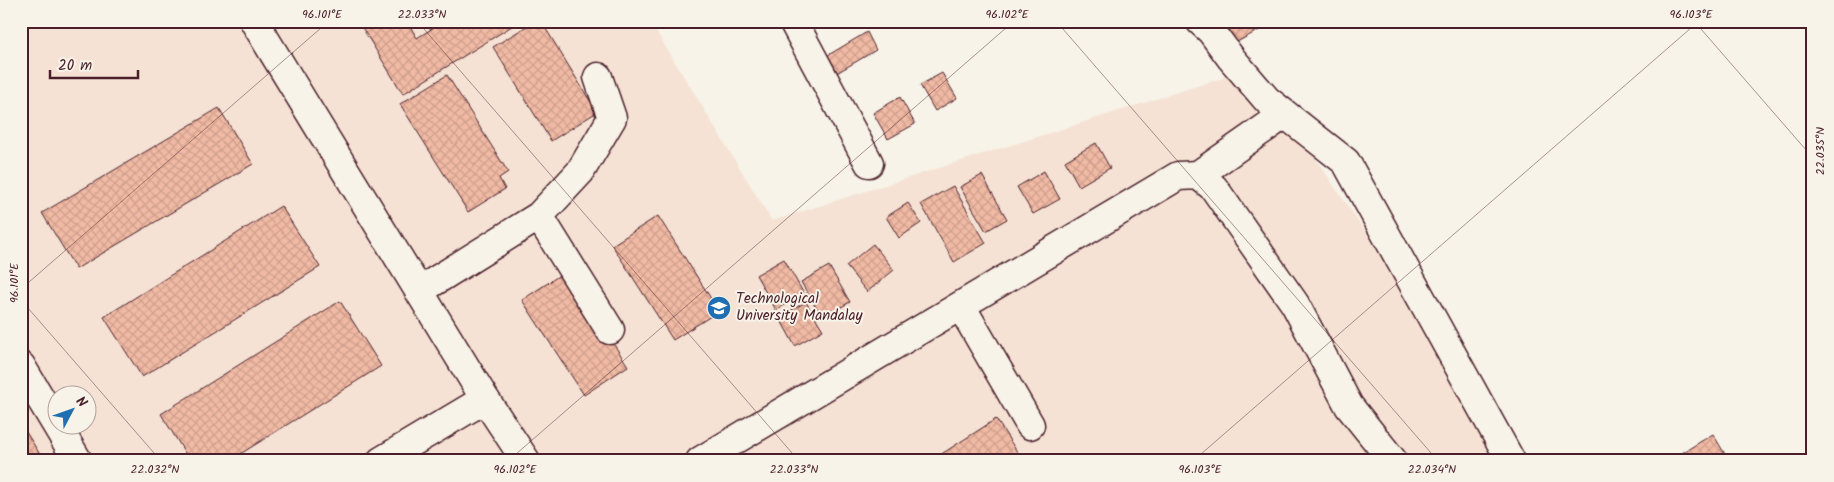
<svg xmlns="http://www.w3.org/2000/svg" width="1834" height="482" font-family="Kalam,sans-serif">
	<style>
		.built { fill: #f5e2d4; fill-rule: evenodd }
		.building { fill: url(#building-cross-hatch); stroke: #4a1f2b }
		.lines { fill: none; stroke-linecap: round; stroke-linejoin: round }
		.minor-casing { stroke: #4a1f2b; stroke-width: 31 }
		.minor { stroke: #f7f3e8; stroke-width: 28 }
		.ticks { fill: none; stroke: #4a1f2b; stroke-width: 1; stroke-opacity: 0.45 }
		.labels { text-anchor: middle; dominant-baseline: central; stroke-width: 4; stroke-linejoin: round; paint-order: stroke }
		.poi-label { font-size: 15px; fill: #4a1f2b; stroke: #f7f3e8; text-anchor: start }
		.neatline { fill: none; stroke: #4a1f2b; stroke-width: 2 }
		.ticks-label { font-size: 12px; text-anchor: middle; fill: #4a1f2b }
	</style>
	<defs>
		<pattern id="building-cross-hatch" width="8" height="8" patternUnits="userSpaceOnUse" patternTransform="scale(1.25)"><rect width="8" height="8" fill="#f0baa4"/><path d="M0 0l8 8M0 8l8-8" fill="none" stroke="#cf9f8d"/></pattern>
	</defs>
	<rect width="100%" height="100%" fill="#f7f3e8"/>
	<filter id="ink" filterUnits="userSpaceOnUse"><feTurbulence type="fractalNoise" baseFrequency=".02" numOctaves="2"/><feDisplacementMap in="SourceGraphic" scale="10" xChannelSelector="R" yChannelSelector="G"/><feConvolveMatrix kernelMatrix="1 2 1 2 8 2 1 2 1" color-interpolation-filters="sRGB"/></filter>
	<g filter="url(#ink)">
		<!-- built -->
		<path class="built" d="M21 21H650L772 221 1254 68 1521 461H21ZM58 394H88V424H58Z"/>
		<!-- building -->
		<path class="building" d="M358 21H407L417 38 444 21H520L403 94Z
			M535 21H541L597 112 551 141 493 47Z
			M1236 21H1260L1263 28 1235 43 1227 26Z
			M867 32 876 50 835 74 825 57Z
			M942 73 957 98 935 111 920 85Z
			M447 75 508 172 499 178 505 189 468 212 400 104Z
			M900 97 915 124 888 139 873 113Z
			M219 108 253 164 76 269 42 213Z
			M1096 143 1110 168 1079 186 1065 161Z
			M1044 171 1060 199 1033 214 1017 187Z
			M982 175 1007 219 986 231 960 187Z
			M953 186 986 243 954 262 921 204Z
			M908 203 921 223 899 238 886 217Z
			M281 206 320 267 142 377 104 317Z
			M658 216 719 311 673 340 612 245Z
			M873 244 894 270 867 292 846 266Z
			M784 259 804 294 776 310 756 275Z
			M829 266 850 302 822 318 801 282Z
			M566 271 628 366 584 395 522 300Z
			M340 301 381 366 229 461H190L161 414Z
			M806 302 823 330 795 346 779 317Z
			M996 419 1023 461H944L940 455Z
			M21 424 44 461H21Z
			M1713 434 1729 461H1669Z"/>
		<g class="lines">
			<!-- minor casing -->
			<g class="minor-casing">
				<path id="minor" d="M254 21 485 399 526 461
					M793 21 869 163
					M1200 21 1211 31 1231 58 1267 100 1346 162 1511 461
					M1198 175 1285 114
					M539 216 610 330
					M419 291 539 216 580 172 612 118 598 77
					M961 306 1030 425
					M21 366 78 461
					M381 461 485 399
					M700 461 1178 176 1198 175 1214 188 1295 304 1349 406 1393 461"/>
			</g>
			<!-- minor -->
			<use href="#minor" class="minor"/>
		</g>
	</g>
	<!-- ticks -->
	<path class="ticks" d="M417 21 799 461M1056 21 1438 461M1694 21 1813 158M21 289 329 21M21 300 161 461M508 461 1014 21M1193 461 1699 21"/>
	<!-- icons -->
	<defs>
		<g id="university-disc" transform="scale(1.25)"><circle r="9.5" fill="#1f6fb2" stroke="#f7f3e8"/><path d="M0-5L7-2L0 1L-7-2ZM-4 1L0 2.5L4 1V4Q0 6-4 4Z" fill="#fff"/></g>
	</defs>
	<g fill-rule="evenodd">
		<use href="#university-disc" x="719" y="308"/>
	</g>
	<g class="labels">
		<!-- poi labels -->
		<g class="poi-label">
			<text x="736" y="299">Technological<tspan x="736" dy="17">University Mandalay</tspan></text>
		</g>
	</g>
	<!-- margin -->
	<rect width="1834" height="482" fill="none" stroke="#f7f3e8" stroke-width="55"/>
	<!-- north arrow -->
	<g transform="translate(72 410) rotate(49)"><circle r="24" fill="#f7f3e8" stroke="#b29e9c"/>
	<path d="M0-4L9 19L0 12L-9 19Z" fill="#1f6fb2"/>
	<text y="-8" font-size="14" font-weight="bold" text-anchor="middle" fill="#4a1f2b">N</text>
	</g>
	<!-- scale -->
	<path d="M50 70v8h88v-8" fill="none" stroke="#4a1f2b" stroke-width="2.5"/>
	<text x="58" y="70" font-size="15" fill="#4a1f2b" stroke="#f7f3e8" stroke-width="4" paint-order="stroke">20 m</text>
	<rect x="28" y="28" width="1778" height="426" class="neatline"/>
	<g class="ticks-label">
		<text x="322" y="18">96.101°E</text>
		<text x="422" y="18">22.033°N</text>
		<text x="1007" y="18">96.102°E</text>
		<text x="1691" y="18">96.103°E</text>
		<text transform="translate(1820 151) rotate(-90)" y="4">22.035°N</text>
		<text transform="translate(14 283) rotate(-90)" y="4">96.101°E</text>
		<text x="155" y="473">22.032°N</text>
		<text x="515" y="473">96.102°E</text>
		<text x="794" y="473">22.033°N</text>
		<text x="1200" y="473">96.103°E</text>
		<text x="1432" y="473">22.034°N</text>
	</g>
</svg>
